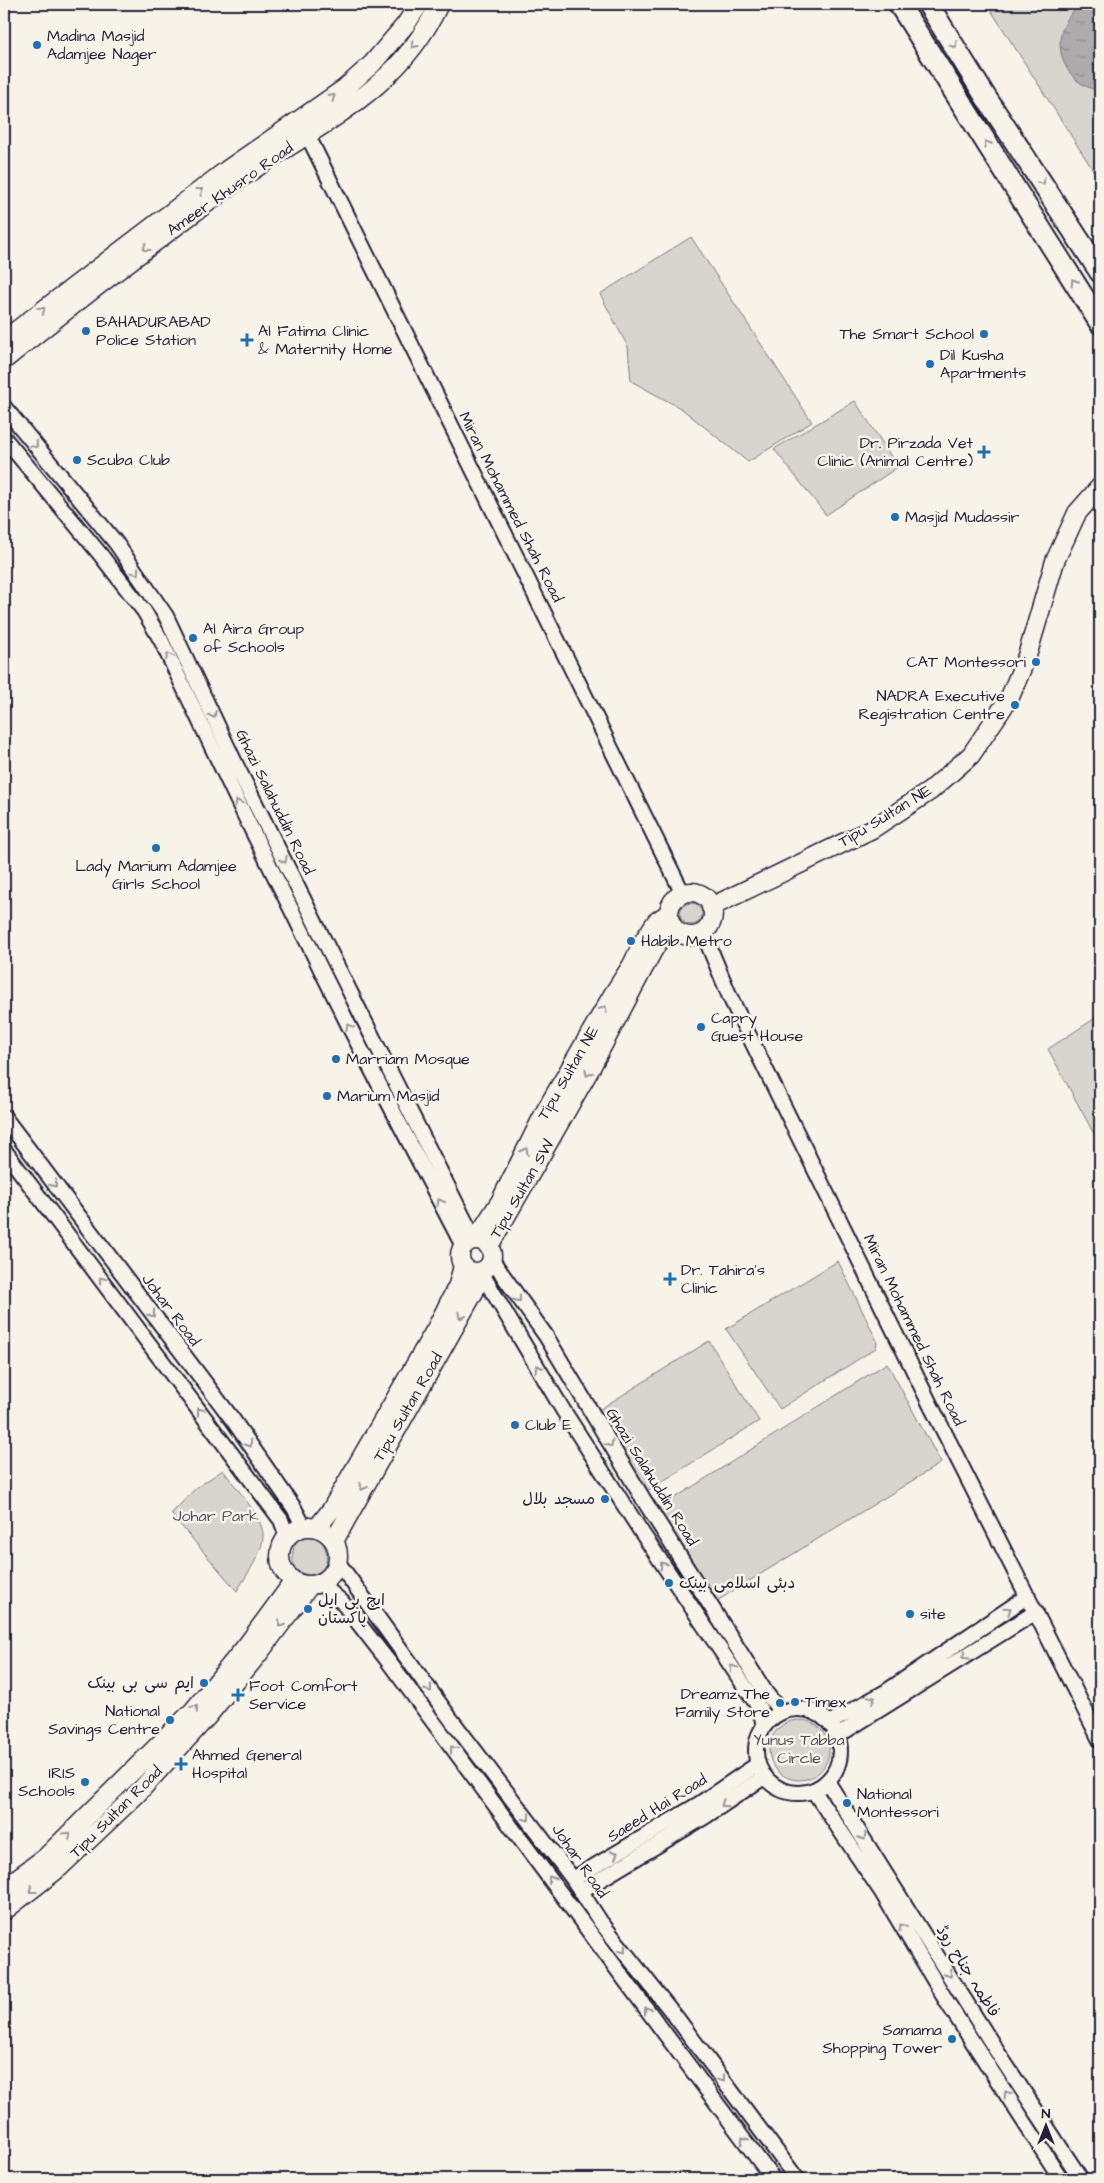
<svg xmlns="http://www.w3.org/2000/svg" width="1104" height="2183" font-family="'Architects Daughter','Playpen Sans Arabic',sans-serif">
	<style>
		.green { fill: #d8d5cf; stroke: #7d7c85 }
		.water { fill: url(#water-ripples); stroke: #76747f }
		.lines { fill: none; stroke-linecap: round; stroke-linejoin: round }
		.minor-casing { stroke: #22223b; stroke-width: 18 }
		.major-casing { stroke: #22223b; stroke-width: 21 }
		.highway-casing { stroke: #22223b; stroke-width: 24 }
		.minor { stroke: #f7f3e8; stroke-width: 14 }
		.major { stroke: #f7f3e8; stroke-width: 18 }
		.highway { stroke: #f7f3e8; stroke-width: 20 }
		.oneway { stroke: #97959a }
		.poi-dot { fill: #1f6fb2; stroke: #f7f3e8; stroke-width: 2 }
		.labels { text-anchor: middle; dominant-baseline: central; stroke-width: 5; stroke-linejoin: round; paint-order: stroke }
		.poi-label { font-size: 16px; fill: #22223b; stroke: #f7f3e8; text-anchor: start }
		.street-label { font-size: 16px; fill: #22223b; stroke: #f7f3e8 }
		.park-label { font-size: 16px; fill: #504f60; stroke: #f7f3e8 }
	</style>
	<defs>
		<pattern id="water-ripples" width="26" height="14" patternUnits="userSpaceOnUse" patternTransform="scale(1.25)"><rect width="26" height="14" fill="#aeabad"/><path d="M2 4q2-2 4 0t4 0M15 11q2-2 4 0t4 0" fill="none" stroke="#8d8b8e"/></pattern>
	</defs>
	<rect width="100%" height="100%" fill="#f7f3e8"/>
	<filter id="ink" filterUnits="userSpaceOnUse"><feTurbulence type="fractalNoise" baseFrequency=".02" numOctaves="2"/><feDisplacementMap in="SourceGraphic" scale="10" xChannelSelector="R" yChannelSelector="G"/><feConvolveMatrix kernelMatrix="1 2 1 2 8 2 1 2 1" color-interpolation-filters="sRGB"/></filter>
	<g filter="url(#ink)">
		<!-- green -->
		<path class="green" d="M987 4H1100V181Z
			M691 237 812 422 748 462 682 409 631 381 628 347 600 294Z
			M855 401 898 467 826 515 774 449Z
			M680 914a11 11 0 1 1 22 0a11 11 0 1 1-22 0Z
			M1100 1015V1145L1048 1049Z
			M838 1261 877 1341 876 1348 780 1409 726 1329Z
			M709 1341 759 1421 647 1491 597 1411Z
			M887 1363 941 1463 712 1604 656 1510Z
			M223 1470C234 1486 263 1517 263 1535 264 1552 245 1577 237 1591L171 1514 196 1488Z
			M307 1531C326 1537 332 1557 321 1573 293 1593 281 1544 307 1531Z
			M769 1750a30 30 0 1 1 60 0a30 30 0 1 1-60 0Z"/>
		<!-- water -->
		<path class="water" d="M1083 4H1100V91C1057 83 1045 27 1083 4Z"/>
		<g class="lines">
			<!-- minor casing -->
			<g class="minor-casing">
				<path id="minor" d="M308 136 683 894
					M4 407 116 543 166 616 237 767 474 1239
					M4 438 100 554 144 611 161 640 244 814 352 1032 463 1246
					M703 932 730 997 930 1404 1100 1740
					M4 1117 233 1420 294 1508 304 1527
					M4 1150 281 1520 287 1536
					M492 1260 546 1336 645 1502 766 1693 781 1712
					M481 1272 563 1410 642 1533 760 1709 764 1726
					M337 1561 450 1718 573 1879 600 1921 676 2017 797 2179
					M320 1583 342 1602 388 1661 773 2179
					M756 1751a42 42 0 1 1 84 0a42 42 0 1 1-84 0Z
					M829 1723 884 1693 1028 1596
					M837 1736 1036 1612
					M827 1781 998 2053 1081 2179
					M813 1790 881 1891 947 2002 1061 2179
					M573 1879 699 1804 758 1764
					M581 1891 706 1816 764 1777"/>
			</g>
			<!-- major casing -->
			<g class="major-casing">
				<path id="major" d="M4 340 227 170 344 89 372 64 406 24 419 4
					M4 360C78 300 154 242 231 185 307 129 397 96 439 4
					M669 914a22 22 0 1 1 44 0a22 22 0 1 1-44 0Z
					M711 907 872 829 930 791 971 755 1010 697 1027 656 1055 561 1077 513 1100 487
					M476 1239 500 1202 546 1110 612 996 632 965 644 940 656 922 669 913
					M460 1256a16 16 0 1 1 32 0a16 16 0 1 1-32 0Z
					M489 1246 589 1071 651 954 661 937 677 932
					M280 1556a29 29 0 1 1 58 0a29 29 0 1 1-58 0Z
					M317 1528 331 1510 437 1327 458 1285 463 1266
					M334 1541 474 1292 481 1272
					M4 1888 46 1857 193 1711 247 1645 294 1581
					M4 1911 59 1868 137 1794 206 1718 259 1653 310 1585"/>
			</g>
			<!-- highway casing -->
			<g class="highway-casing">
				<path id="highway" d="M899 4 1100 323
					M928 4 985 96 1100 272"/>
			</g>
			<!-- minor -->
			<use href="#minor" class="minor"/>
			<!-- major -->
			<use href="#major" class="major"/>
			<!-- highway -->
			<use href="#highway" class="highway"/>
		</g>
		<!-- one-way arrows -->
		<defs><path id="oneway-chevron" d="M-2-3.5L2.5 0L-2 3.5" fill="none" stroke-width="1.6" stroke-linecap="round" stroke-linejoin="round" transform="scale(1.25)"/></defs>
		<g class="oneway">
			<use href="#oneway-chevron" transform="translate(414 45) rotate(132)"/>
			<use href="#oneway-chevron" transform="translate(954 45) rotate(58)"/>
			<use href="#oneway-chevron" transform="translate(332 97) rotate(-34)"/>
			<use href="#oneway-chevron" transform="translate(987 144) rotate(-122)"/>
			<use href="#oneway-chevron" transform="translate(1042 182) rotate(57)"/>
			<use href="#oneway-chevron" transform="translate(200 191) rotate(-37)"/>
			<use href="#oneway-chevron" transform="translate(146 248) rotate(143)"/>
			<use href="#oneway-chevron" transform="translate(1074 282) rotate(-122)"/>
			<use href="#oneway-chevron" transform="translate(42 310) rotate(-38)"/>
			<use href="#oneway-chevron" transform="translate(35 445) rotate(50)"/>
			<use href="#oneway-chevron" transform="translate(136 572) rotate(55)"/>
			<use href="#oneway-chevron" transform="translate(169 656) rotate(-115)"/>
			<use href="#oneway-chevron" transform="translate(213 715) rotate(65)"/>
			<use href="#oneway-chevron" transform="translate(238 803) rotate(-115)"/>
			<use href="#oneway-chevron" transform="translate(284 860) rotate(63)"/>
			<use href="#oneway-chevron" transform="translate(604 1009) rotate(-60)"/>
			<use href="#oneway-chevron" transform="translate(349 1027) rotate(-117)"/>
			<use href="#oneway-chevron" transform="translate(588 1073) rotate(119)"/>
			<use href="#oneway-chevron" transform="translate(525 1151) rotate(-64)"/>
			<use href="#oneway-chevron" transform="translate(54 1184) rotate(52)"/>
			<use href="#oneway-chevron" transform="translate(440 1202) rotate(-117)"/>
			<use href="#oneway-chevron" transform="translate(102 1280) rotate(-127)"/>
			<use href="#oneway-chevron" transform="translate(518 1299) rotate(54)"/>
			<use href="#oneway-chevron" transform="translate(152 1314) rotate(53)"/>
			<use href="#oneway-chevron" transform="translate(461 1316) rotate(120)"/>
			<use href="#oneway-chevron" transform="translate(538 1368) rotate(-120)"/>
			<use href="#oneway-chevron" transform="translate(200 1411) rotate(-127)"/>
			<use href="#oneway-chevron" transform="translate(249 1444) rotate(56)"/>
			<use href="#oneway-chevron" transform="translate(610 1444) rotate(59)"/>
			<use href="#oneway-chevron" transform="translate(363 1487) rotate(119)"/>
			<use href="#oneway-chevron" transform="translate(663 1565) rotate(-125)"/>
			<use href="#oneway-chevron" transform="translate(1008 1610) rotate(-34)"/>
			<use href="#oneway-chevron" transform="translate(281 1624) rotate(128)"/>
			<use href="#oneway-chevron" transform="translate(965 1656) rotate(148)"/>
			<use href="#oneway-chevron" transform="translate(733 1668) rotate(-124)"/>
			<use href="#oneway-chevron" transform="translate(429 1689) rotate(53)"/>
			<use href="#oneway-chevron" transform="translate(872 1699) rotate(-29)"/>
			<use href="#oneway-chevron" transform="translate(195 1708) rotate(-50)"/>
			<use href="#oneway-chevron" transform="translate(453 1749) rotate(-127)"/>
			<use href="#oneway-chevron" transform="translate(724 1804) rotate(146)"/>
			<use href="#oneway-chevron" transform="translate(527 1818) rotate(53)"/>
			<use href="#oneway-chevron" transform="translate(68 1835) rotate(-44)"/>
			<use href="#oneway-chevron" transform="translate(863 1837) rotate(57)"/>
			<use href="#oneway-chevron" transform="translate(615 1854) rotate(-31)"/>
			<use href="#oneway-chevron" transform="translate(551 1879) rotate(-127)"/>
			<use href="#oneway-chevron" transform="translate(32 1890) rotate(142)"/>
			<use href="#oneway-chevron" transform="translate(902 1927) rotate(-121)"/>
			<use href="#oneway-chevron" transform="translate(623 1950) rotate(52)"/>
			<use href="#oneway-chevron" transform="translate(949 1974) rotate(58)"/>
			<use href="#oneway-chevron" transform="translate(647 2010) rotate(-127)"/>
			<use href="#oneway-chevron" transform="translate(722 2079) rotate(53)"/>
			<use href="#oneway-chevron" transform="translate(1007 2094) rotate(-122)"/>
			<use href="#oneway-chevron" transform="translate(744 2140) rotate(-126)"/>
		</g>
	</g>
	<!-- markers -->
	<g class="poi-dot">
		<circle cx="37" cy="45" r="5"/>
		<circle cx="86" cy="331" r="5"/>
		<circle cx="984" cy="334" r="5"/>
		<path d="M244.5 332.5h5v5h5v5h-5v5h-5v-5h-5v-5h5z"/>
		<circle cx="930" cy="364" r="5"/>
		<path d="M981.5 444.5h5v5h5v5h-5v5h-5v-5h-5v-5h5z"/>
		<circle cx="77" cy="460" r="5"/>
		<circle cx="895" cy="517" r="5"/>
		<circle cx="193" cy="638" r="5"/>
		<circle cx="1036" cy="662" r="5"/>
		<circle cx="1015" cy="705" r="5"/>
		<circle cx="156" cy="848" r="5"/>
		<circle cx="631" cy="941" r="5"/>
		<circle cx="701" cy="1027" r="5"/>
		<circle cx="336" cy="1059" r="5"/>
		<circle cx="327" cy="1096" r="5"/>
		<path d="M667.5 1271.5h5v5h5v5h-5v5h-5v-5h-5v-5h5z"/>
		<circle cx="515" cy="1425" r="5"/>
		<circle cx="605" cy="1499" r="5"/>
		<circle cx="669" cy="1583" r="5"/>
		<circle cx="308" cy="1609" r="5"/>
		<circle cx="910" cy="1614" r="5"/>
		<circle cx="204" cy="1683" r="5"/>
		<path d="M235.5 1687.5h5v5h5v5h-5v5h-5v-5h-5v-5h5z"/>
		<circle cx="795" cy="1702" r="5"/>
		<circle cx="780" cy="1703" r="5"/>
		<circle cx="170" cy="1720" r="5"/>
		<path d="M178.5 1756.5h5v5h5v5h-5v5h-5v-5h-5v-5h5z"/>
		<circle cx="85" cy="1782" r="5"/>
		<circle cx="847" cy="1803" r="5"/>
		<circle cx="952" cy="2039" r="5"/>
	</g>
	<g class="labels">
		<!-- poi labels -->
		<g class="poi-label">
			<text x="47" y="36">Madina Masjid<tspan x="47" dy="18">Adamjee Nager</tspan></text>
			<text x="96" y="322">BAHADURABAD<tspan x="96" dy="18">Police Station</tspan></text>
			<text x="258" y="331">Al Fatima Clinic<tspan x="258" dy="18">&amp; Maternity Home</tspan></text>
			<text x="974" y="334" text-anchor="end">The Smart School</text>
			<text x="940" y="355">Dil Kusha<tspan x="940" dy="18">Apartments</tspan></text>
			<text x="973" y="443" text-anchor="end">Dr. Pirzada Vet<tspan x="973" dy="18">Clinic (Animal Centre)</tspan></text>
			<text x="87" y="460">Scuba Club</text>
			<text x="905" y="517">Masjid Mudassir</text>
			<text x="203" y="629">Al Aira Group<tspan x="203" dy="18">of Schools</tspan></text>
			<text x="1026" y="662" text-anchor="end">CAT Montessori</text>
			<text x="1005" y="696" text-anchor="end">NADRA Executive<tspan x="1005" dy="18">Registration Centre</tspan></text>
			<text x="156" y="866" text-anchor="middle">Lady Marium Adamjee<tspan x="156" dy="18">Girls School</tspan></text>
			<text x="641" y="941">Habib Metro</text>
			<text x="711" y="1018">Capry<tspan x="711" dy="18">Guest House</tspan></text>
			<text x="346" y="1059">Marriam Mosque</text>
			<text x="337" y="1096">Marium Masjid</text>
			<text x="681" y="1270">Dr. Tahira's<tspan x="681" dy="18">Clinic</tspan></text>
			<text x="525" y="1425">Club E</text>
			<text x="595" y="1499" text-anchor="end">مسجد بلال</text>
			<text x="679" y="1583">دبئی اسلامی بینک</text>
			<text x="318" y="1600">ایچ بی ایل<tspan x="318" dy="18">پاکستان</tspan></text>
			<text x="920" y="1614">site</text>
			<text x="194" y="1683" text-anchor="end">ایم سی بی بینک</text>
			<text x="249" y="1686">Foot Comfort<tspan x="249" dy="18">Service</tspan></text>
			<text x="770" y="1694" text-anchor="end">Dreamz The<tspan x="770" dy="18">Family Store</tspan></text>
			<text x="805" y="1702">Timex</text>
			<text x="160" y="1711" text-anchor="end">National<tspan x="160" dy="18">Savings Centre</tspan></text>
			<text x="192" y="1755">Ahmed General<tspan x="192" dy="18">Hospital</tspan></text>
			<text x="75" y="1773" text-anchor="end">IRIS<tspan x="75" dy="18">Schools</tspan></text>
			<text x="857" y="1794">National<tspan x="857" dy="18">Montessori</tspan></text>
			<text x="942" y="2030" text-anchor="end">Samama<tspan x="942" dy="18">Shopping Tower</tspan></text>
		</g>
		<!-- street labels -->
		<g class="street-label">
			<text transform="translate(230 189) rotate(-35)">Ameer Khusro Road</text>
			<text transform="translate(511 507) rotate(63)">Miran Mohammed Shah Road</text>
			<text transform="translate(275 802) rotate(64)">Ghazi Salahuddin Road</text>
			<text transform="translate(885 816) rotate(-31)">Tipu Sultan NE</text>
			<text transform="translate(568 1073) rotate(-60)">Tipu Sultan NE</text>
			<text transform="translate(522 1189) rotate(-60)">Tipu Sultan SW</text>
			<text transform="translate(171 1310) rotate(53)">Johar Road</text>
			<text transform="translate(914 1330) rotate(64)">Miran Mohammed Shah Road</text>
			<text transform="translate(408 1407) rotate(-60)">Tipu Sultan Road</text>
			<text transform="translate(652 1477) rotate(58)">Ghazi Salahuddin Road</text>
			<text transform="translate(657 1808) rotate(-32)">Saeed Hai Road</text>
			<text transform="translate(116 1812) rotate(-45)">Tipu Sultan Road</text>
			<text transform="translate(580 1861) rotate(55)">Johar Road</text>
			<text transform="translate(968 1971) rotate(58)">فاطمہ جناح روڈ</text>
		</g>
		<!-- park labels -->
		<g class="park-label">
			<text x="216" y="1516">Johar Park</text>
			<text x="799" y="1740">Yunus Tabba<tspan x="799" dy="18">Circle</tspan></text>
		</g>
	</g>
	<!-- margin -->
	<rect width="1104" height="2183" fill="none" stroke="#f7f3e8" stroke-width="20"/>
	<rect x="10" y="10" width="1084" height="2163" fill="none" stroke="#22223b" stroke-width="2" filter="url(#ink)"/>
	<!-- north arrow -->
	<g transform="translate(1046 2126)" stroke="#f7f3e8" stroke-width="4" paint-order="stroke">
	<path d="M0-4L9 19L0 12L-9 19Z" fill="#22223b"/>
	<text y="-8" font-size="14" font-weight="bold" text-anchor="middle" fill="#22223b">N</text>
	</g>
</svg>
